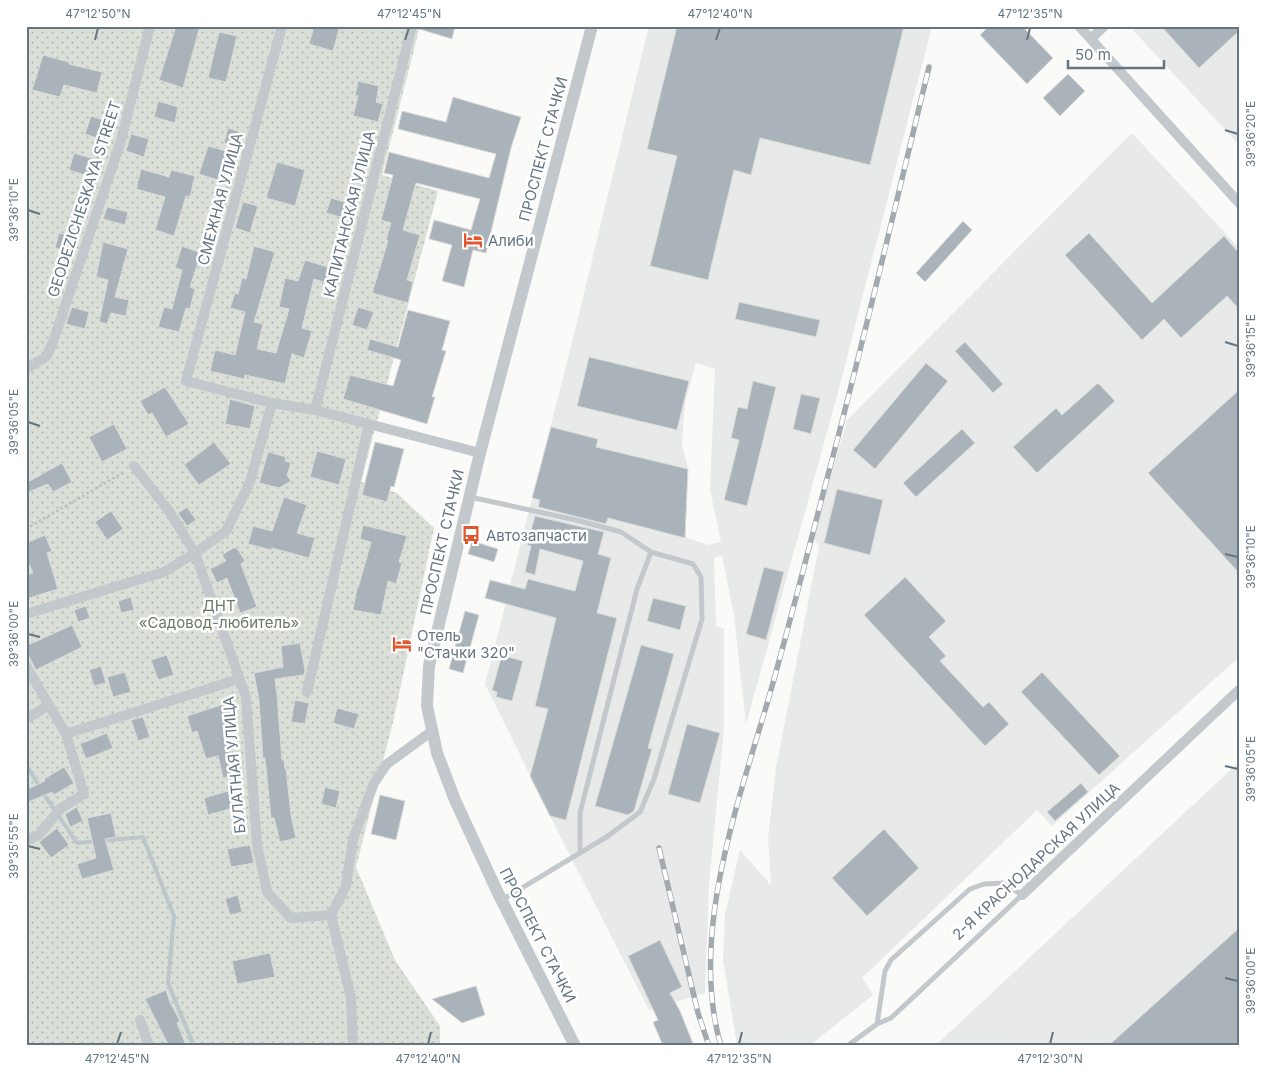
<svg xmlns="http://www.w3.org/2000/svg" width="1265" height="1072" font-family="Inter,sans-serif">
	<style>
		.built { fill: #e8e9e9; fill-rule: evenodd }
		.garden { fill: url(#garden-dots) }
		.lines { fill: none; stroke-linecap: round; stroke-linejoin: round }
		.stream { stroke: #bbc7cb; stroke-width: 4 }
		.building { fill: #aab3b9; stroke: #dcdcda }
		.path { stroke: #bbbfc2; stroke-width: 2.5; stroke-dasharray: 2.5 2.5; stroke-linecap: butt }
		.service { stroke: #c3c8cc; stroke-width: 5 }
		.minor { stroke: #c3c8cc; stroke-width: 10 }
		.tertiary { stroke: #c3c8cc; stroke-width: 12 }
		.rail-casing { stroke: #a2aab0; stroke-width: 5.5 }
		.rail { stroke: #fff; stroke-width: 4; stroke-dasharray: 11; stroke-linecap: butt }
		.ticks { fill: none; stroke: #657683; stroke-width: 2 }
		.labels { text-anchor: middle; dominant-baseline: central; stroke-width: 5; stroke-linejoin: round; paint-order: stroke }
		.street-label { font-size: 15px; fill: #657683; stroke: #fff }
		.poi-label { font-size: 15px; fill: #657683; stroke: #fff; text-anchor: start }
		.park-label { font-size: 15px; fill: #687a64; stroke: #fff }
		.neatline { fill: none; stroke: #657683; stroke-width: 2 }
		.ticks-label { font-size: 12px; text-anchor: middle; fill: #657683 }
	</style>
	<defs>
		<pattern id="garden-dots" width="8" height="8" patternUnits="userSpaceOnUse" patternTransform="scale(1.25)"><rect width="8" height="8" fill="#dadfd7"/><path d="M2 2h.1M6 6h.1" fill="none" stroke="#b4b9b4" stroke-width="1.8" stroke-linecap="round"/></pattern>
	</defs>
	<rect width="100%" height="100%" fill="#fafaf8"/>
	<!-- built -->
	<path class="built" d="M649 26H932L836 400 746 724 734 616 722 556 714 558 716 626 724 629V729L709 884 705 993 649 1010 561 838 485 684 575 330ZM696 363 715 369 710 490 721 542 708 545 685 537 688 469 682 444 685 403Z
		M1138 26H1239V145L1133 30Z
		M1132 133 1239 248V657L1052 826 1037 810 862 978 873 995 809 1046H737L723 959 725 914 740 850 771 885 768 839 776 768 819 546 813 537 847 420Z
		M1239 762V1046H935Z"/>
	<!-- garden -->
	<path class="garden" d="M26 26H420L382 175 438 191 361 482 397 493 434 528 394 718 356 867 395 960 440 1026V1046H26Z"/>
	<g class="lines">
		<!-- stream -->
		<path class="stream" d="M26 765 40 787
			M43 793 77 843 143 837 174 916 168 983 194 1046"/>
	</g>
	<!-- building -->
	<path class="building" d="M176 26H200L183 88 159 80Z
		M314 26H340L333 51 309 44Z
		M420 26H455L452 39 419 29Z
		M677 26H904L870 165 760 138 751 175 734 170 708 280 650 266 677 156 647 149Z
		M989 26H1022L1053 58 1027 84 980 35Z
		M1161 26H1239V31L1199 68Z
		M219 32 237 36 226 82 208 78Z
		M43 55 69 62V64L102 72 97 93 64 85 60 97 32 90Z
		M1068 74 1085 91 1060 116 1043 98Z
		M358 81 379 86 376 102 383 104 378 122 353 116 358 96H355Z
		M453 97 521 117 511 148 486 253 473 250 464 287 442 281 452 245 429 239 434 220 471 230 480 199 416 183 403 230 420 235 407 280 413 282 408 303 372 293 388 241 386 240 391 223 381 220 393 175 384 173 389 152 489 178 496 154 398 129 402 111 446 122Z
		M158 101 178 107 175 123 154 117Z
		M91 116 112 123 106 141 85 134Z
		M228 128 240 132 236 147 224 143Z
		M131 134 149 139 144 157 126 151Z
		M208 146 226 151 218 180 199 174Z
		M74 153 97 160 91 177 69 170Z
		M277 162 305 170 295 206 266 198Z
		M141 169 169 177 171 170 195 176 190 197 186 196 174 236 155 230 165 197 136 189Z
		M331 198 355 205 351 220 326 213Z
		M243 202 258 206 250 233 235 228Z
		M107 207 128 212 125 225 103 219Z
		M963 221 972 230 925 282 916 273Z
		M59 233 77 237 72 253 55 248Z
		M1089 233 1152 303 1224 236 1239 253V309L1227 296 1181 338 1164 319 1142 340 1065 255Z
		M103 242 128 249 115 297 129 300 126 316 111 313 107 324 99 322 108 280 96 277Z
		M182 246 201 253 190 287 195 289 190 309 186 308 179 332 158 327 164 307 172 309 182 270 175 268Z
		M254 246 275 252 254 322 263 324 257 349 276 353 289 309 279 307 285 278 298 281 305 260 331 268 327 283 314 279 302 328 312 331 304 358 292 354 285 384 245 375 244 379 210 371 215 350 235 355 245 312 230 308 235 293 238 294 242 278 246 279Z
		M739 302 820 320 816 337 735 319Z
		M72 307 89 312 85 329 66 324Z
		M358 307 374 312 367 330 352 325Z
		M408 310 450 321 442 350 446 351 432 397H435L427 424 343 399 350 375 393 386 401 360 367 350 370 339 398 347Z
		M965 342 1003 384 993 393 955 351Z
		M589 357 689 381 677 430 577 406Z
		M926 363 948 381 875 469 853 450Z
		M753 381 776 387 747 506 724 500 739 440 731 438 738 407 747 409Z
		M1098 383 1115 401 1037 473 1013 447 1056 408 1062 415Z
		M165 387 189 424 166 437 152 413 148 415 140 401Z
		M1239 390V573L1148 473Z
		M801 394 820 398 811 434 793 429Z
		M230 399 255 406 250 429 225 424Z
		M114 424 127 449 102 462 89 437Z
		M551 427 598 439 596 447 688 469 685 538 608 518 606 524 538 507 540 500 532 498Z
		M962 429 975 443 916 497 903 483Z
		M214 442 231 464 199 485 184 465Z
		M375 442 404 449 394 487 391 486 387 502 362 495Z
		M317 451 346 459 339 485 310 477Z
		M268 452 286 457 285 461 291 463 287 475 291 481 279 488 259 483Z
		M62 463 72 482 53 492 48 484 26 493V483Z
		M837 489 883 500 870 555 824 543Z
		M284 497 307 505 297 533 315 538 309 558 272 548 271 550 248 544 253 526 272 531Z
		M187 507 196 520 187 526 178 513Z
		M111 511 123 529 107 540 95 522Z
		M535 516 604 532 598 554 611 558 597 613 617 618 566 820 550 816 530 776 548 709 535 706 556 618 485 598 490 580 525 589 528 579 575 591 583 561 540 549 535 575 525 572 531 546 527 545Z
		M363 525 407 536 399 562 402 563 396 584 388 581 381 615 353 610 357 588H358L371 542 360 539Z
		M45 535 52 551 47 553 58 589 26 599V575L33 573 26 558V543Z
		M472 541 498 549 494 562 468 554Z
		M233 548H237L245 561 241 564 257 607 240 613 227 578 217 583 210 569 226 561 222 555Z
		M764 567 784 572 766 640 746 634Z
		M905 577 946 621 929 637 946 656 940 661 983 707 989 702 1009 724 985 746 864 615Z
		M131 597 134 610 121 613 118 601Z
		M653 598 686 606 680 630 647 621Z
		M86 606 90 618 78 622 74 610Z
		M465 611 479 615 463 673 449 669Z
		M72 625 82 647 36 670 26 651V646Z
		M300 643 305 670 304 675 275 679 277 694 282 760H284L285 769H286L291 815 296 838 280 842 274 818H271L265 758 263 759 259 701 254 673 283 667 281 646Z
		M641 645 674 654 648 748 652 749 634 811 628 815 595 806Z
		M167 655 174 675 158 680 151 660Z
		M502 655 523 661 512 701 496 697 497 692 492 690Z
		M101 666 106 683 94 686 89 670Z
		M125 672 131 692 113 697 107 677Z
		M1042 672 1120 756 1099 775 1021 692Z
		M295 700 309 703 305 724 291 722Z
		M224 704 226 711 235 709 238 721 223 725 236 775 223 778 218 756 206 759 197 731 192 733 187 716Z
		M337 708 359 714 354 729 333 723Z
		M143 717 150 737 138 741 131 720Z
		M687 724 720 733 700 803 668 794Z
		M107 733 113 748 86 759 80 744Z
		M64 767 74 783 54 795 52 792 26 803V790L45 781 44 779Z
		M1081 783 1088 792 1055 821 1047 812Z
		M325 787 340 791 336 808 321 804Z
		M228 791 233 808 208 815 204 798Z
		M380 795 405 801 396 840 371 834Z
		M77 807 83 821 70 827 65 814Z
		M111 813 116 837 105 839 114 870 82 879 77 864 96 858 87 818Z
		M57 828 69 845 51 858 39 842Z
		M884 829 919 868 867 916 832 878Z
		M250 845 254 863 231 867 227 849Z
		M238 895 242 912 230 915 225 899Z
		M1239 928V1046H1108Z
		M660 940 682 987 670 993 680 1011 694 1046H663L653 1022 658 1020 628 956Z
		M270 953 275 977 237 984 232 961Z
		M476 986 485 1015 462 1023 432 999Z
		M166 990 170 1002 180 1021 177 1023 185 1043 177 1046H169L145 999Z"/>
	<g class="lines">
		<!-- path -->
		<path class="path" d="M26 529 124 472"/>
		<!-- service -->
		<path class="service" d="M470 497 576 520 621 532 651 552 693 564 701 577 702 619 654 779 640 812 608 836 502 900
			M580 853V813L637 589 651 552
			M847 1046 877 1024 891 1018 1022 895 1003 883 984 884 970 889 891 960 885 971 877 1024"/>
		<!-- minor -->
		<path class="minor" d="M282 26 186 381 272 403 315 410 480 453
			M1079 26 1239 203
			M1091 39 1104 26
			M26 369 47 356 54 339 120 144 150 26
			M315 410 412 26
			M134 466 169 511 195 553 246 697 257 844 267 892 291 918 331 915
			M26 614 164 572 195 553 226 531 250 482 272 403
			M26 666 66 734 84 794 60 809 39 835 26 840
			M307 692 369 424
			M26 719 49 705
			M66 734 239 679
			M1022 895 1239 690
			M331 915 346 886 353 839 374 783 387 764 432 731
			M331 915 351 998 353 1046
			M140 1020 149 1046"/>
		<!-- tertiary -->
		<path class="tertiary" d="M575 1046 496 889 455 800 437 753 427 706 429 666 480 453 592 26"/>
		<!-- rail casing -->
		<g class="rail-casing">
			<path id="rail" d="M659 848 698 1013 709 1046
				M721 1046C688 934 740 798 771 690 791 619 809 547 828 475 864 340 896 203 929 67"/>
		</g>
		<!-- rail -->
		<use href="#rail" class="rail"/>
	</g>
	<!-- ticks -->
	<path class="ticks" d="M95 40 98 28M405 40 409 28M716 40 720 28M1027 40 1030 28M1225 130 1238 134M28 210 40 214M1225 342 1238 346M28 422 40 426M1225 554 1238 557M28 634 40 637M1225 766 1238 769M28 846 40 849M1225 978 1238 981M117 1044 121 1032M428 1044 431 1032M739 1044 742 1032M1050 1044 1053 1032"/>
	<!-- icons -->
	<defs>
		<g id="hotel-bare" transform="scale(1.5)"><path d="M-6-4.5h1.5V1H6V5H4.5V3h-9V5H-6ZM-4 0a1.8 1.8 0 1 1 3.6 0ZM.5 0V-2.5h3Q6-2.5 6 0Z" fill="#e4572e" stroke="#fff" stroke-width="2.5" paint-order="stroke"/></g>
		<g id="bus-bare" transform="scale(1.5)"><path d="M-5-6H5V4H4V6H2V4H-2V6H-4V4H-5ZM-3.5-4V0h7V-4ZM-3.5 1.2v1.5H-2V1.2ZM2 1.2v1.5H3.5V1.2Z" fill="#e4572e" stroke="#fff" stroke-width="2.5" paint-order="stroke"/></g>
	</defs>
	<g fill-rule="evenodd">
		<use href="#hotel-bare" x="473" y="240"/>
		<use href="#bus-bare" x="471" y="535"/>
		<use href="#hotel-bare" x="402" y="644"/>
	</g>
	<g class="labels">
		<!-- street labels -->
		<g class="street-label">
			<text transform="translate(543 149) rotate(-75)">ПРОСПЕКТ СТАЧКИ</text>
			<text transform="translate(84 199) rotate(-72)">GEODEZICHESKAYA STREET</text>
			<text transform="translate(220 199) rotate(-75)">СМЕЖНАЯ УЛИЦА</text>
			<text transform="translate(349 214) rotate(-76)">КАПИТАНСКАЯ УЛИЦА</text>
			<text transform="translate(442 542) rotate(-77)">ПРОСПЕКТ СТАЧКИ</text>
			<text transform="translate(234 765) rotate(-95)">БУЛАТНАЯ УЛИЦА</text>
			<text transform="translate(1036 861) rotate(-43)">2-Я КРАСНОДАРСКАЯ УЛИЦА</text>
			<text transform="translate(538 935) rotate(63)">ПРОСПЕКТ СТАЧКИ</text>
		</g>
		<!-- poi labels -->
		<g class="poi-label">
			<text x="488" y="240">Алиби</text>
			<text x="486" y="535">Автозапчасти</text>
			<text x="417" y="635">Отель<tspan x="417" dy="17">"Стачки 320"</tspan></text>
		</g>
		<!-- park labels -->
		<g class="park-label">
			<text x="219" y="605">ДНТ<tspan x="219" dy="17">«Садовод-любитель»</tspan></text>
		</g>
	</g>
	<!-- border -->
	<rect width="1265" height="1072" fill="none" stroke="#ffffff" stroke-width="55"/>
	<!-- scale -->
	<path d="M1068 60v8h96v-8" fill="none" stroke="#657683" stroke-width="2.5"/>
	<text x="1075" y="60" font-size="15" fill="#657683" stroke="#ffffff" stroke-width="4" paint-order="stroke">50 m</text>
	<rect x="28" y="28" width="1210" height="1016" class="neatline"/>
	<g class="ticks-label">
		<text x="98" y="18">47°12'50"N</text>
		<text x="409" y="18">47°12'45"N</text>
		<text x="720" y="18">47°12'40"N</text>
		<text x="1030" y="18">47°12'35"N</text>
		<text transform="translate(1251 134) rotate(-90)" y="4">39°36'20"E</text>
		<text transform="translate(14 210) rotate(-90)" y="4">39°36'10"E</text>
		<text transform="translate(1251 346) rotate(-90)" y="4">39°36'15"E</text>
		<text transform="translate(14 422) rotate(-90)" y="4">39°36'05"E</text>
		<text transform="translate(1251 557) rotate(-90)" y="4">39°36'10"E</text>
		<text transform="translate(14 634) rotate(-90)" y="4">39°36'00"E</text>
		<text transform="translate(1251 769) rotate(-90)" y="4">39°36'05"E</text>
		<text transform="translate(14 846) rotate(-90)" y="4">39°35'55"E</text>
		<text transform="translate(1251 981) rotate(-90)" y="4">39°36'00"E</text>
		<text x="117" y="1063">47°12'45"N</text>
		<text x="428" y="1063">47°12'40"N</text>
		<text x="739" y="1063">47°12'35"N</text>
		<text x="1050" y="1063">47°12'30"N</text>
	</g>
</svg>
